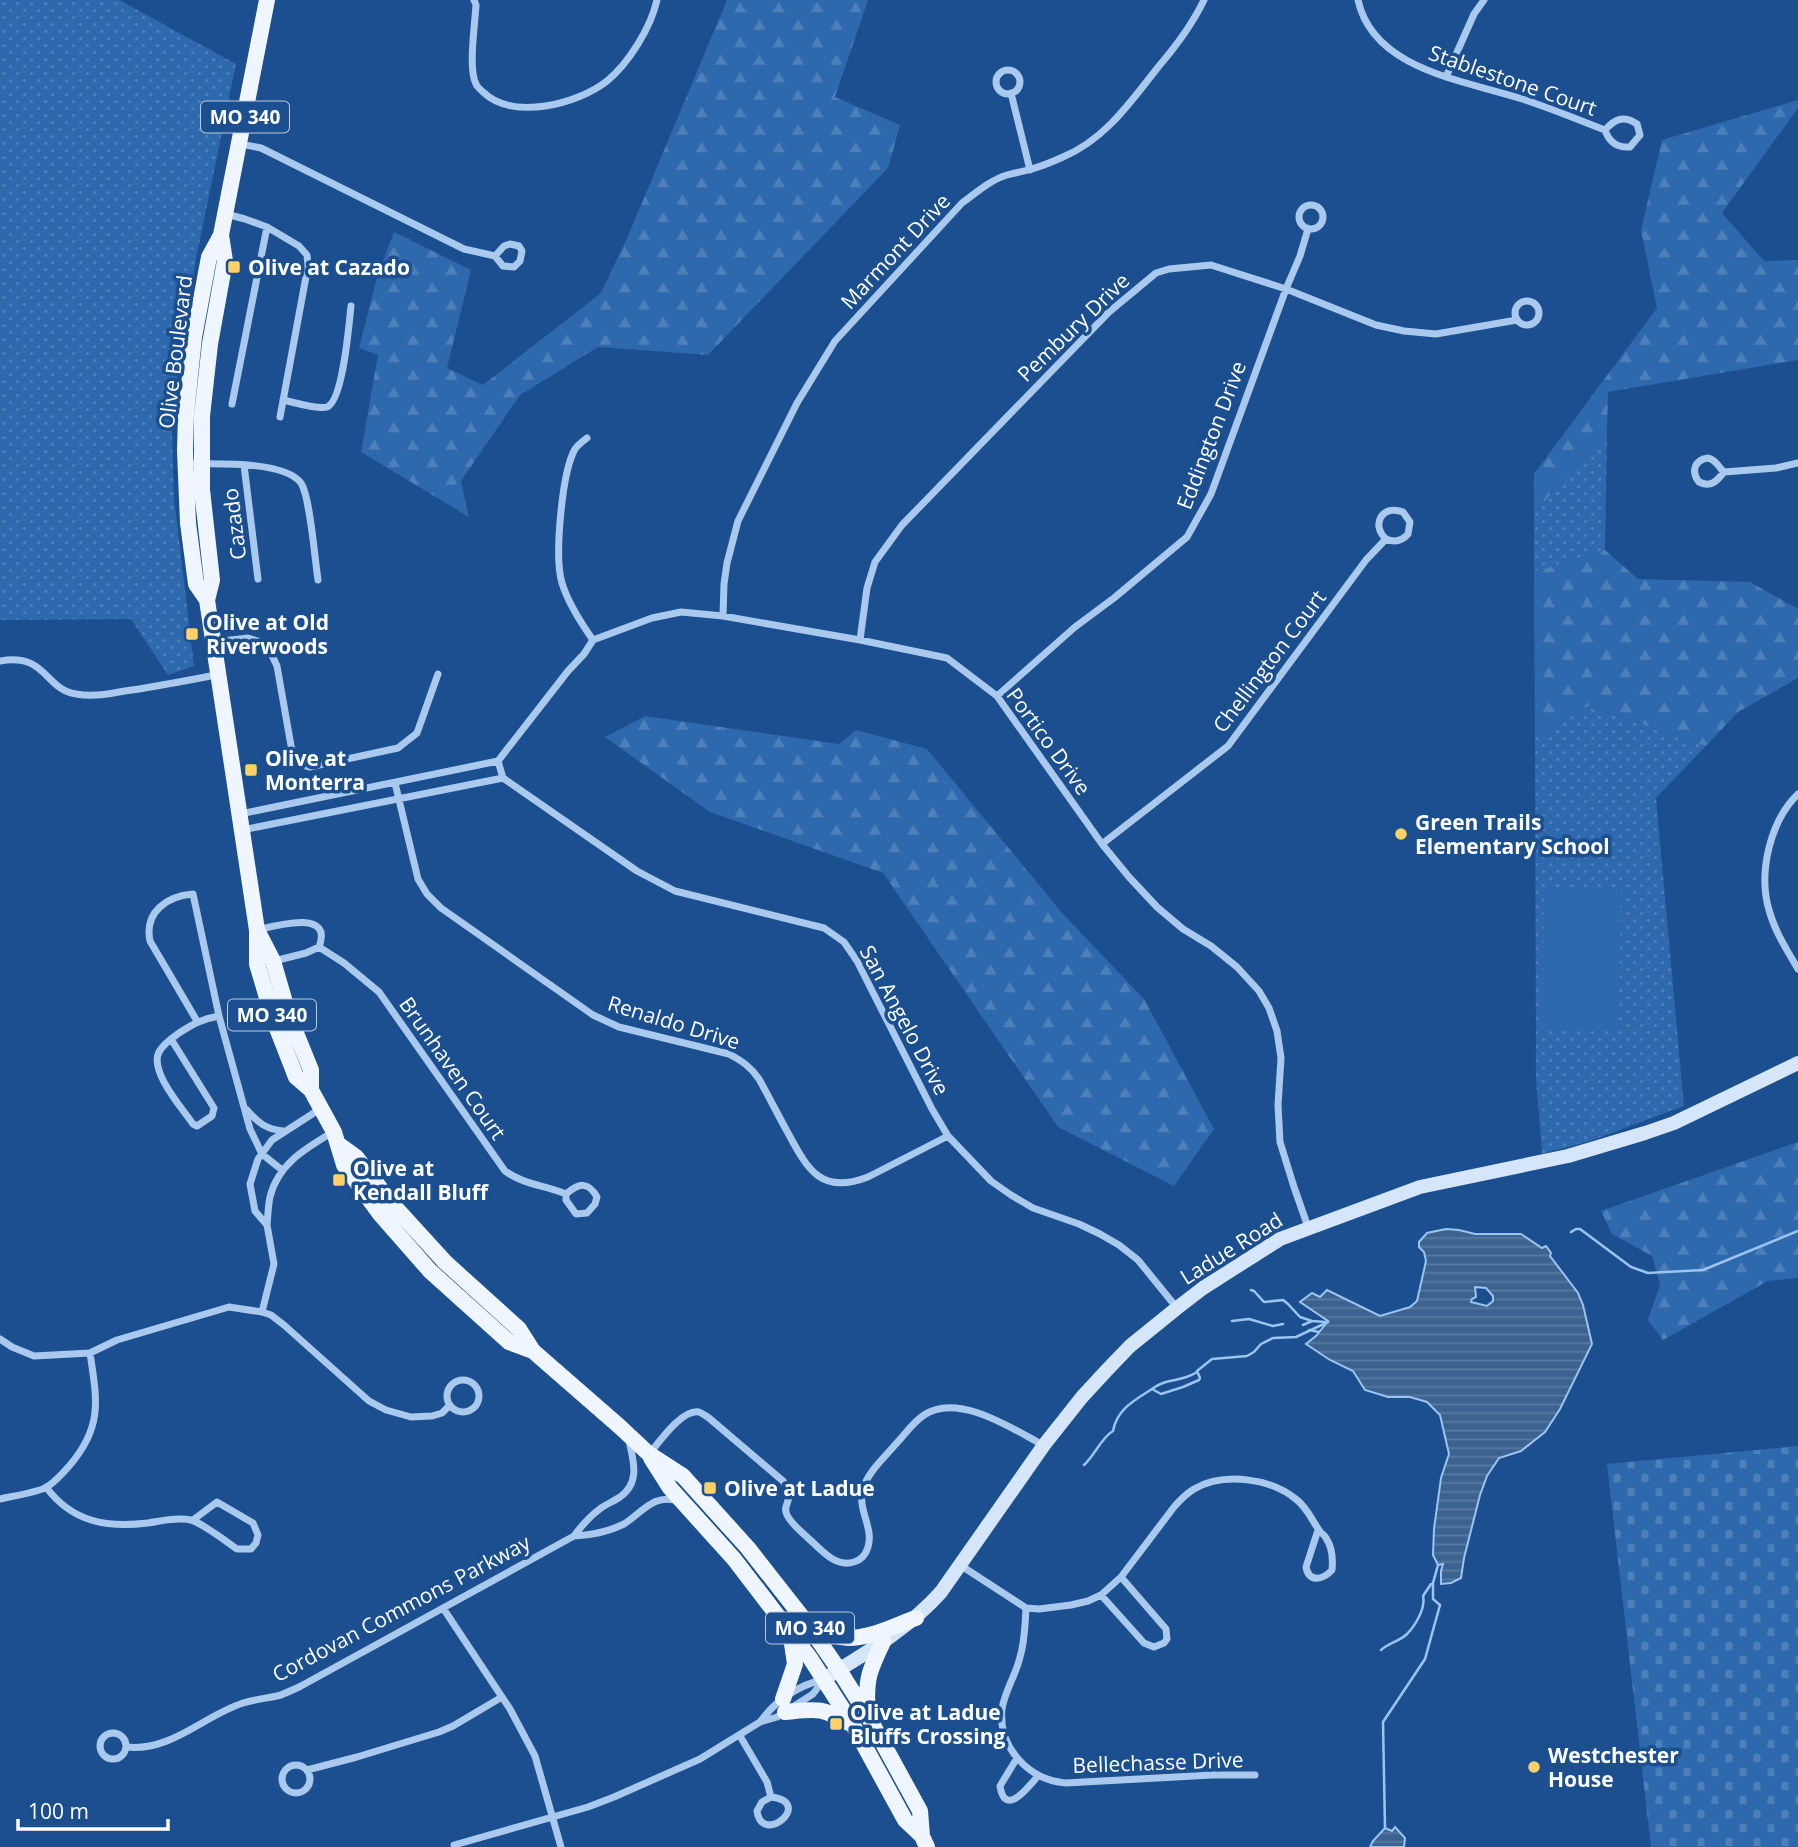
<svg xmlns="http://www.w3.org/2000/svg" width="1798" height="1847" font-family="'Open Sans',sans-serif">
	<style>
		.grass { fill: url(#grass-dots) }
		.forest { fill: url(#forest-firs) }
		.cemetery { fill: url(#cemetery-stones) }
		.pitch { fill: #2e69ad }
		.water { fill: url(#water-rules); stroke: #9cc4f0; stroke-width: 2; fill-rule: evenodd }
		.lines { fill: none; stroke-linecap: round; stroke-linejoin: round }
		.stream { stroke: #9cc4f0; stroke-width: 2.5 }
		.street { stroke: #a9c9ee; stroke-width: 7 }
		.secondary { stroke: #d6e6fa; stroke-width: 14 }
		.primary { stroke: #f0f6ff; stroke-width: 16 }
		.poi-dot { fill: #ffd166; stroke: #1b4f8f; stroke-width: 2.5 }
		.labels { text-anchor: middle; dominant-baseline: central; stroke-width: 7; stroke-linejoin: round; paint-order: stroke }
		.shield { fill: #1b4f8f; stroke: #bbcadd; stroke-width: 2 }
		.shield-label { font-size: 19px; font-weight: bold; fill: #fff }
		.street-label { font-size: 21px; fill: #fff; stroke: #1b4f8f }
		.poi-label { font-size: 21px; font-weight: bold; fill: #fff; stroke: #1b4f8f; text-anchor: start }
	</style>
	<defs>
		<pattern id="grass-dots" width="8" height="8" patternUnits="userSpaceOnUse" patternTransform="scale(1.75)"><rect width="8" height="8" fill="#2e69ad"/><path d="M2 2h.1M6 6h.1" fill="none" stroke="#4d80b9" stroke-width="1.8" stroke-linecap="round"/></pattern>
		<pattern id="forest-firs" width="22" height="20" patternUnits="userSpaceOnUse" patternTransform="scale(1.75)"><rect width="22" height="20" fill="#2e69ad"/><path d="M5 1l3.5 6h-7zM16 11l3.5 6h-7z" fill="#4d80b9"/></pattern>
		<pattern id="cemetery-stones" width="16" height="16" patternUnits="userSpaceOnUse" patternTransform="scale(1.75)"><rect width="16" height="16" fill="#2e69ad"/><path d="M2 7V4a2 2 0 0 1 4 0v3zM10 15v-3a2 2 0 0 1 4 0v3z" fill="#4d80b9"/></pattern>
		<pattern id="water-rules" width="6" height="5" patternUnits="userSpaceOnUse" patternTransform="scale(1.75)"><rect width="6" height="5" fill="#3c6290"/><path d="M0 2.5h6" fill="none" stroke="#597aa1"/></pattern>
	</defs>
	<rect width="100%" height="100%" fill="#1b4f8f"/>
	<!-- grass -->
	<path class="grass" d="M0 0H119L236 64 196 259 178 367 172 435 174 498 194 666 168 675 131 619 0 620Z
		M1607 433 1605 550 1534 572V513Z
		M1588 706 1706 746 1656 798 1684 1106 1590 1141 1542 1154 1536 1078 1535 738Z"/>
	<!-- forest -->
	<path class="forest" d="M727 0H868L835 97 900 125 888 168 708 355 598 347 520 395 461 481 469 517 361 452 378 355 359 348 377 277 394 232 471 270 447 368 483 385 601 293 628 236Z
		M1798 100V108L1722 213 1764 261 1798 260V360L1608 392 1607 433 1534 513V474L1657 308 1641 230 1662 140Z
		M1605 550 1638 579 1750 582 1798 609V678L1738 712 1706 746 1588 706 1535 738 1534 572Z
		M645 716 839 744 856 730 927 749 1063 914 1144 999 1214 1129 1174 1186 1058 1127 883 873 710 812 605 737Z
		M1798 1142V1278L1768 1281 1663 1340 1648 1320 1660 1285 1652 1256 1612 1234 1601 1211Z"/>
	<!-- cemetery -->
	<path class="cemetery" d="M1798 1446V1847H1651L1607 1464Z"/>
	<!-- pitch -->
	<path class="pitch" d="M1544 890 1621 891 1619 1029 1542 1028Z"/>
	<!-- water -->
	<path class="water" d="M1446 1229 1459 1230 1475 1234H1521L1542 1248 1546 1246 1551 1253 1550 1256 1578 1293 1583 1305 1592 1344 1560 1409 1545 1432 1521 1451 1499 1458 1487 1476 1480 1495 1464 1558 1461 1578 1451 1583 1441 1584V1571L1443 1564 1438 1565 1433 1555 1434 1529 1441 1478 1449 1454 1440 1415 1427 1402 1410 1397H1388L1365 1390 1353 1371 1330 1360 1306 1344 1316 1336 1328 1321 1300 1302 1312 1293 1320 1297 1327 1290 1380 1316 1410 1307 1417 1301 1426 1261 1424 1252 1419 1247V1242L1427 1233ZM1475 1287 1486 1288 1493 1296V1301L1487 1306 1471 1302 1472 1299 1476 1297Z
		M1395 1827 1405 1838 1404 1847H1370L1373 1841 1385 1828 1392 1831Z"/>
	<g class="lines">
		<!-- stream -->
		<path class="stream" d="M1571 1232 1576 1229H1580L1631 1267 1648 1273 1703 1270 1798 1231
			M1251 1290 1254 1291 1264 1302 1283 1300 1288 1304 1300 1317 1312 1321 1325 1322
			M1232 1321 1249 1319 1273 1326 1283 1324
			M1303 1325 1312 1321
			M1309 1330 1319 1332
			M1152 1389C1165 1378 1183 1382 1197 1372
			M1084 1465C1095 1455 1101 1438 1113 1431 1117 1409 1135 1400 1152 1389L1161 1394 1183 1387 1199 1380 1200 1378 1197 1371 1212 1359 1247 1356 1254 1352 1261 1344 1273 1338 1296 1337 1328 1322
			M1381 1650C1389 1643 1400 1641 1407 1634 1415 1626 1426 1608 1423 1596L1431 1584
			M1385 1828 1383 1722 1425 1659 1440 1605 1433 1599V1583L1438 1565"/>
		<!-- street -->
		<path class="street" d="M474 0 476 5C475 24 468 69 476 84 477 87 481 90 483 92 513 121 578 104 607 81 629 63 651 27 657 0
			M1358 0C1373 69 1462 80 1519 98 1548 107 1576 119 1605 130 1609 142 1617 148 1630 147L1640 135 1637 124C1623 115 1615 119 1605 130
			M996 82a12 12 0 1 1 24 0a12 12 0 1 1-24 0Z
			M1446 77 1474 14 1484 0
			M1011 93 1030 170
			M240 144 261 148 464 249 495 256 504 246 510 244 519 246 522 251 520 261 514 267 503 266 495 256
			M1299 217a12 12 0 1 1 24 0a12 12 0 1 1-24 0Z
			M226 214 245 219 267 227 299 246 307 255 308 266 280 417
			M1515 313a12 12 0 1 1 24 0a12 12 0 1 1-24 0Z
			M283 400C293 402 318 410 327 407 343 401 349 324 351 306
			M232 404 267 227
			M587 438C583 441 578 445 575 449 562 472 554 557 562 583 568 603 581 623 593 640
			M185 464C211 464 284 460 301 483 310 496 315 561 318 580
			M244 465 258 579
			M1724 472C1718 467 1717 460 1708 458 1694 460 1691 472 1699 482 1711 488 1717 481 1724 472L1776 468 1798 463
			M723 616 724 584 727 563 738 521 797 403 835 341 962 203C976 193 990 180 1007 175 1014 173 1021 172 1028 170 1040 167 1052 162 1063 157 1106 139 1131 101 1159 66 1177 45 1192 25 1204 0
			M860 640 867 588 875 562 902 525 1109 312 1156 273 1169 269 1211 265 1286 289 1376 325 1404 331 1436 334 1517 320
			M214 642 248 638 258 641 268 647 277 666 293 757 299 764 310 767 398 748 417 733 438 674
			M0 661C47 653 44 689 76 694 93 697 109 694 125 691 156 687 187 680 217 675
			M997 696 1075 627 1114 598 1187 537 1211 494 1286 289 1300 256 1308 229
			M498 761 503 778 637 871 675 891 824 928 844 942 857 961 932 1109 948 1136 991 1181 1011 1195 1033 1208 1079 1224 1100 1234 1119 1245 1138 1260 1177 1308
			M395 783 418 879 427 894 441 908 593 1015 619 1027 729 1054C742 1061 751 1067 759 1079 769 1097 778 1115 788 1133 808 1170 821 1195 868 1177L948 1136
			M1798 794C1770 821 1758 873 1769 910 1775 932 1787 950 1798 969
			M240 814 498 761 568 671 584 654 593 640 652 618 681 612 723 616 860 640 947 658 997 696 1102 844 1129 877 1157 907 1183 929 1211 946 1237 967 1259 991 1269 1008 1277 1031 1281 1058 1278 1105 1280 1142 1294 1187 1308 1227
			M242 830 503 778
			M1102 844 1228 746 1366 560 1386 539C1370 524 1383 504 1403 512L1410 522 1408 534C1402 541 1395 543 1386 539
			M257 930C274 926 334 908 319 947L306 953 274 961
			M319 947 344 963 379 992 505 1171C524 1185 545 1185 566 1194V1200L576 1214 587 1213 595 1204 597 1197C588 1181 579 1183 566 1194
			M197 1021 150 941C144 912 167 896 193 894L219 1016 250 1129 262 1154 282 1170
			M171 1039 214 1108 212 1116 197 1126 193 1124C182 1108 149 1071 159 1052 163 1044 172 1038 179 1033 193 1024 202 1019 219 1016
			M320 1109 272 1140 258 1159 250 1184 255 1211 267 1225C268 1216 268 1206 270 1197 278 1164 306 1148 333 1132
			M247 1110C258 1123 266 1129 283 1131
			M262 1312 274 1264 267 1225
			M0 1339 12 1347 34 1356 90 1353 117 1340 229 1307 262 1312 271 1315 284 1325 369 1401 386 1410 411 1417 432 1416 442 1413 450 1405
			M447 1396a16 16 0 1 1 32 0a16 16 0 1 1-32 0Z
			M650 1453C660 1441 682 1409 699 1412 702 1413 706 1416 709 1418L783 1481C797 1501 781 1503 787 1515 792 1525 802 1532 809 1539 822 1550 835 1568 854 1562 861 1560 866 1554 868 1547 874 1527 857 1510 863 1489 868 1472 883 1459 894 1446 904 1436 912 1423 924 1415 958 1392 1013 1429 1043 1445
			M46 1487C72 1522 106 1528 148 1523 162 1521 177 1517 191 1520 202 1523 227 1542 237 1549H251L256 1543 258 1535 253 1523 217 1502 193 1520
			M0 1499C13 1496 36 1493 47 1487 56 1481 64 1472 70 1465 103 1426 97 1400 90 1353
			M574 1536C592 1535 608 1532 624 1524 643 1512 653 1493 679 1501
			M960 1565 1026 1608 1039 1609 1071 1605 1088 1601 1101 1595 1121 1577 1174 1507C1180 1500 1186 1494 1194 1489 1224 1472 1271 1478 1297 1500 1308 1509 1311 1519 1319 1530 1324 1538 1321 1530 1326 1538 1332 1547 1333 1560 1332 1570 1323 1580 1309 1583 1306 1567L1318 1530
			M1101 1595 1144 1643 1154 1647 1164 1643 1167 1639 1166 1629 1121 1577
			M443 1608 510 1709 535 1756 561 1847
			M1026 1608C1025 1624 1025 1641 1020 1657 1016 1675 1005 1690 1002 1709 998 1747 1028 1780 1066 1783L1212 1775H1255
			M100 1746a13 13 0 1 1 26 0a13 13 0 1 1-26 0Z
			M740 1736 767 1782 771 1797C815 1802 762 1847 757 1811L762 1802 771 1797
			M126 1747C171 1752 203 1716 243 1703 256 1699 269 1698 281 1695 288 1692 295 1689 301 1686L574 1536C582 1525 590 1516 601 1508 607 1504 614 1501 620 1497 640 1483 634 1462 629 1441
			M1017 1758 1000 1786C1005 1819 1029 1786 1038 1776
			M282 1779a14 14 0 1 1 28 0a14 14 0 1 1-28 0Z
			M307 1770 357 1757 439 1732 453 1726 502 1697
			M454 1845 588 1807 614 1797 700 1759 760 1722 777 1717 813 1694 824 1679C797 1686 776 1700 760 1722"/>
		<!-- secondary -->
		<path class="secondary" d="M824 1679C866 1653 908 1629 941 1592L1044 1445 1082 1397 1106 1371 1130 1346 1177 1308 1203 1288 1280 1239 1420 1187 1568 1156 1645 1133 1674 1123 1798 1063"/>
		<!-- primary -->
		<path class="primary" d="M221 235 225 261 210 344 202 416V490L212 580 207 600 257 930V964L273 1018 296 1077 311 1090 334 1132 344 1165 380 1214 430 1271 509 1342 533 1351
			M207 600 196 584 188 523 185 451 186 414 194 337 209 257 221 235 267 0
			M258 932 273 961 289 1016 311 1070V1090
			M338 1144 356 1157 393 1205 445 1262 519 1329 533 1351 619 1426 649 1454 683 1476 748 1548 806 1622 839 1670 868 1716 920 1811 922 1836 927 1847
			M651 1458 670 1488 734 1559 810 1658 853 1725 905 1820 922 1836
			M809 1623C818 1628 829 1635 840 1637 864 1642 893 1626 916 1618
			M783 1699 795 1664 791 1637
			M785 1712C818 1709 820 1707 849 1723
			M868 1714C865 1680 869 1671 883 1642"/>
	</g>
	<!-- markers -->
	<g class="poi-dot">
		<rect x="227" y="260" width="14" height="14" rx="3.5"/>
		<rect x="185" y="627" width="14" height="14" rx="3.5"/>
		<rect x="244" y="763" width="14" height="14" rx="3.5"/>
		<circle cx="1401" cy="834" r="7"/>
		<rect x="332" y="1173" width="14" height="14" rx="3.5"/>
		<rect x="703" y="1481" width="14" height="14" rx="3.5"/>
		<rect x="829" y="1717" width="14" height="14" rx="3.5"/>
		<circle cx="1534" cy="1767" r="7"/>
	</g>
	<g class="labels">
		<!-- shield labels -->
		<g class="shield">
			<rect x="201" y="101.5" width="88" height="31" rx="5"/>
			<rect x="228" y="999.5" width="88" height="31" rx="5"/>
			<rect x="766" y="1612.5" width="88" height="31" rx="5"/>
		</g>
		<g class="shield-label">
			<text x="245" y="117">MO 340</text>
			<text x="272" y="1015">MO 340</text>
			<text x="810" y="1628">MO 340</text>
		</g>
		<!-- street labels -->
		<g class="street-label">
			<text transform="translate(1513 80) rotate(19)">Stablestone Court</text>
			<text transform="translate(895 251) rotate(-47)">Marmont Drive</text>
			<text transform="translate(1073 327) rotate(-44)">Pembury Drive</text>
			<text transform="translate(175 352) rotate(-83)">Olive Boulevard</text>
			<text transform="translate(1211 435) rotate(-69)">Eddington Drive</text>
			<text transform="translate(234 524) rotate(-97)">Cazado</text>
			<text transform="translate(1269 661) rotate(-53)">Chellington Court</text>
			<text transform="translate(1049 741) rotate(54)">Portico Drive</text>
			<text transform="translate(905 1020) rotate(62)">San Angelo Drive</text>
			<text transform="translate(674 1022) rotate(17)">Renaldo Drive</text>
			<text transform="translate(453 1068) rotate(55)">Brunhaven Court</text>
			<text transform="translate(1231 1248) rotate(-32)">Ladue Road</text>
			<text transform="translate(401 1608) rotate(-28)">Cordovan Commons Parkway</text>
			<text transform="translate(1158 1762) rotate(-2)">Bellechasse Drive</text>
		</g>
		<!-- poi labels -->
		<g class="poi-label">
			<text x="248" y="267">Olive at Cazado</text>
			<text x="206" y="622">Olive at Old<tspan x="206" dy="24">Riverwoods</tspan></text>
			<text x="265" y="758">Olive at<tspan x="265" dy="24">Monterra</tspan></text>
			<text x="1415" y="822">Green Trails<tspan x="1415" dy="24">Elementary School</tspan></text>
			<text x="353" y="1168">Olive at<tspan x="353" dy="24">Kendall Bluff</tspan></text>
			<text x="724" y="1488">Olive at Ladue</text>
			<text x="850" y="1712">Olive at Ladue<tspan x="850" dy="24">Bluffs Crossing</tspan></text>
			<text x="1548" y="1755">Westchester<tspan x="1548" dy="24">House</tspan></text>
		</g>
	</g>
	<!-- scale -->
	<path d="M18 1819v10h150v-10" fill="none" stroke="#ffffff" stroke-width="3.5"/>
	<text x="28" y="1819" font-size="21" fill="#ffffff" stroke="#1b4f8f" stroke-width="5" paint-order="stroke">100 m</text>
</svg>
